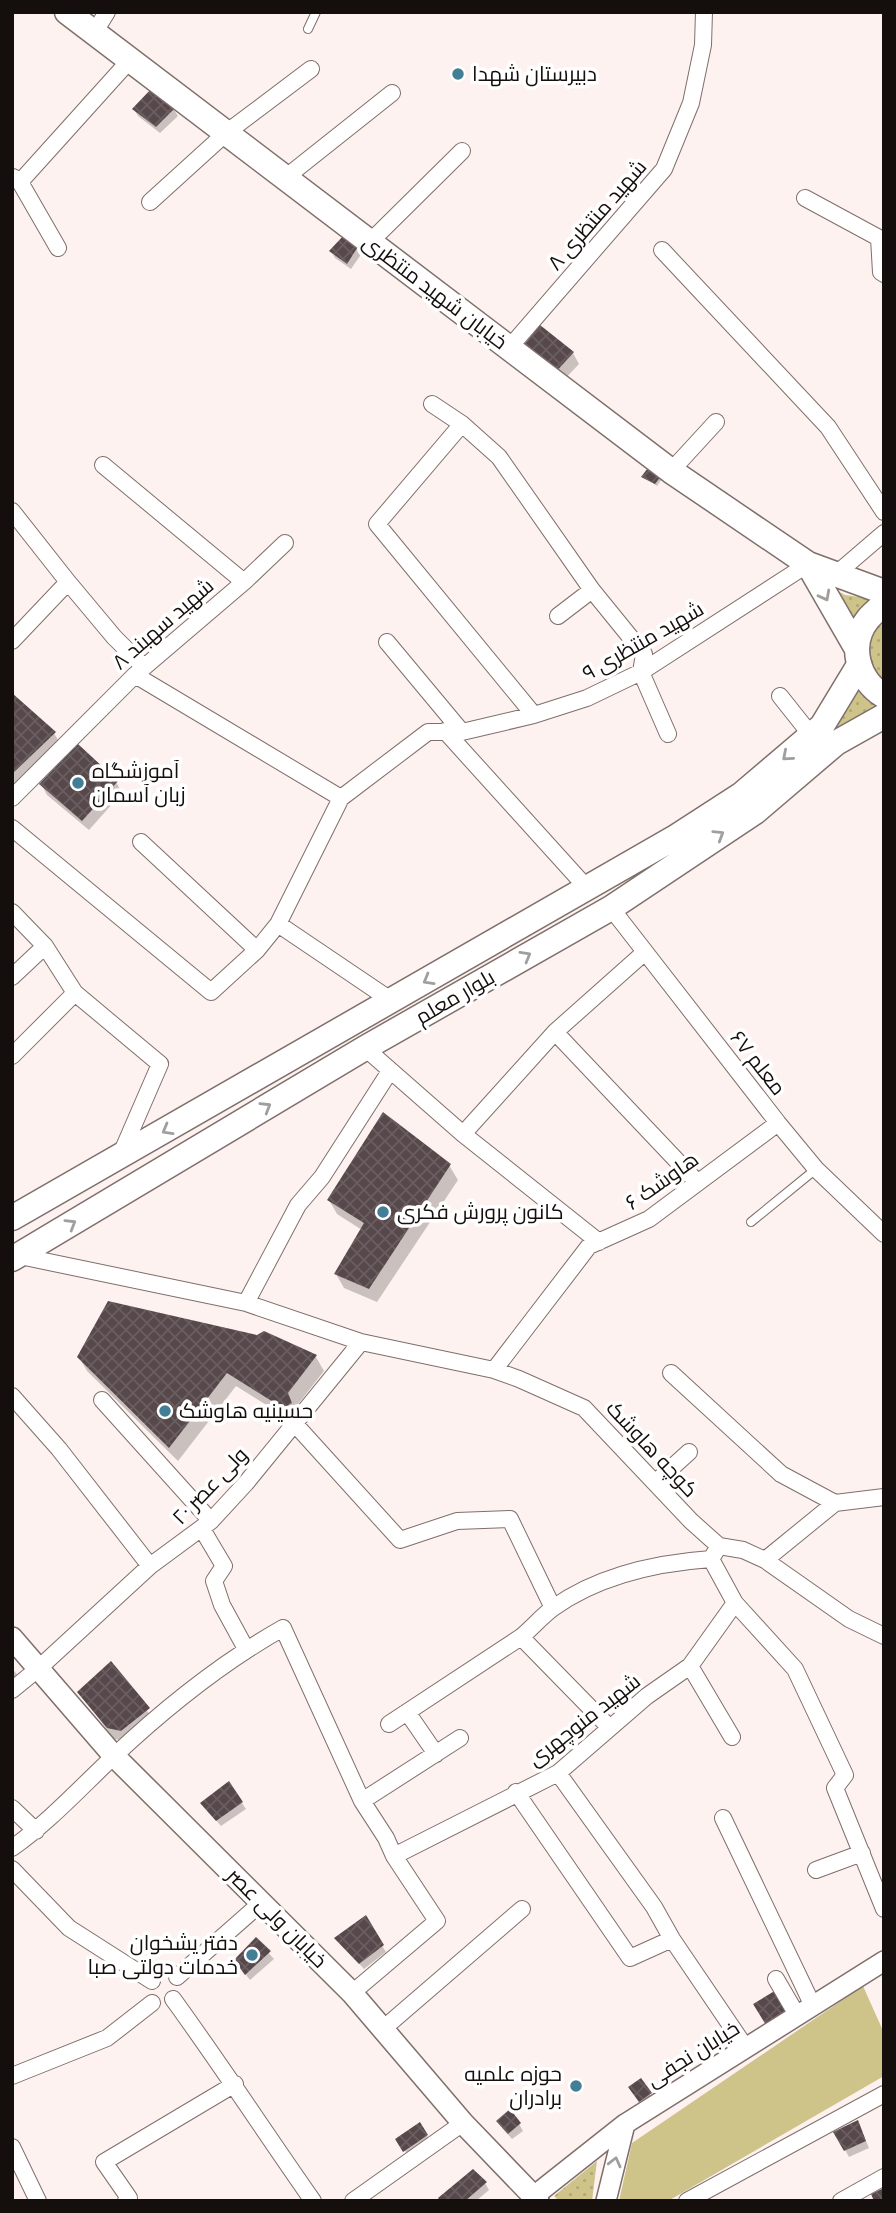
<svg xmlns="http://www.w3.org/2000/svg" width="896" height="2213" font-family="'Roboto Condensed',Cairo,sans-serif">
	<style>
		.grass { fill: url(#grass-dots) }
		.green { fill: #cec48a }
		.shadow { fill: #0003 }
		.building { fill: url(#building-cross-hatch) }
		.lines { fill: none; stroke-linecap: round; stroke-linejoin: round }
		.service-casing { stroke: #7f6f6b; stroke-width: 10 }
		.minor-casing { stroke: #7f6f6b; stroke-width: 18 }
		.tertiary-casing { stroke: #7f6f6b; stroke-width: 22 }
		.secondary-casing { stroke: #7f6f6b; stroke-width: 24 }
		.primary-casing { stroke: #7f6f6b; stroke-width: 27 }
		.service { stroke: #fff; stroke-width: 8 }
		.minor { stroke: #fff; stroke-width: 16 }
		.tertiary { stroke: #fff; stroke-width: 19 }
		.secondary { stroke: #fff; stroke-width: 21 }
		.primary { stroke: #fff; stroke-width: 24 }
		.oneway { stroke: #a19f9e }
		.poi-dot { fill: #427e96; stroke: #fff; stroke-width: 2.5 }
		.labels { text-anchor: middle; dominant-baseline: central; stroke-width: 7; stroke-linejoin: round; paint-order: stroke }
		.poi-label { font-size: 21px; fill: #140e0d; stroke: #fff; text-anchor: start }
		.street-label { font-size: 21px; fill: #140e0d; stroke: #fff }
	</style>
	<defs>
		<pattern id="grass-dots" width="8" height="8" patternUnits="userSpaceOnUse" patternTransform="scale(1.75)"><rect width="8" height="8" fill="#cec48a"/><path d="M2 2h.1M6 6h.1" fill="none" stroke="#b0a776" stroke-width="1.8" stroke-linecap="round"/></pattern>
		<pattern id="building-cross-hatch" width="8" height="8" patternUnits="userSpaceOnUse" patternTransform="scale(1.75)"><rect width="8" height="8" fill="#57484c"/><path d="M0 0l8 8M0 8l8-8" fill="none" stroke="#6a5e61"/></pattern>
	</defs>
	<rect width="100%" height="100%" fill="#fdf2ef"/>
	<!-- grass -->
	<path class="grass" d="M807 574 845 595 884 600 858 631Z
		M872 618 884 626V694L858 648Z
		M859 668 884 714 835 742 823 727Z
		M597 2161 592 2201H559L554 2196Z"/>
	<!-- green -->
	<path class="green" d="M863 1986 884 2033V2076L668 2201H619L632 2143Z"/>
	<!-- shadow -->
	<path class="shadow" d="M152 90 174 110 178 116 160 133 138 116 134 109Z
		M358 246 362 253 351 269 335 258 331 251Z
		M573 353 579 364 561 383 530 358Z
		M664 476 657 486 643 477Z
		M12 696 54 733 62 747 12 796Z
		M116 782 122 793 89 830 47 795 41 784Z
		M449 1165 458 1180 377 1302 344 1288 336 1274 362 1230 337 1214 329 1200Z
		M265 1333 316 1357 324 1371 295 1408 298 1418 292 1421 236 1386 178 1461 87 1371 79 1357 257 1337Z
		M111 1664 154 1720 127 1741 114 1739 80 1693Z
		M12 1668 18 1676 12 1681Z
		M229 1784 246 1809 221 1826 202 1804Z
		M365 1918 386 1952 364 1969 336 1938Z
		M256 1939 274 1959 250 1980 240 1967Z
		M641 2081 656 2104 646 2112 630 2088Z
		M519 2124 523 2131 512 2139 502 2128Z
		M861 2129 869 2148 849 2157 836 2133Z
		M427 2136 431 2142 409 2157 398 2140Z
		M485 2183 489 2190 476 2201H441Z"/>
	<!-- building -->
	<path class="building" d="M152 88 175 108 156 127 132 109Z
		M345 234 359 245 347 264 329 251Z
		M540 325 574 352 554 374 522 347Z
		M651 464 664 472 655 484 641 477Z
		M12 693 56 732 12 774Z
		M78 744 118 781 82 821 39 784Z
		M383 1112 451 1164 369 1289 334 1274 364 1223 327 1200Z
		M108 1301 257 1335 264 1331 317 1355 288 1393 292 1403 283 1408 227 1373 169 1448 77 1357Z
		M111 1661 150 1708 121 1731 107 1728 77 1692Z
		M229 1781 243 1802 216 1821 200 1803Z
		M366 1915 384 1945 359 1964 334 1938Z
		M256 1937 271 1951 245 1975 234 1960Z
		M778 1989 790 2011 766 2025 753 2004Z
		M641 2078 652 2093 639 2102 628 2087Z
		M510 2109 521 2123 508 2134 496 2121Z
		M858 2120 866 2141 844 2151 833 2132Z
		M420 2122 428 2135 403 2152 395 2139Z
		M473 2169 487 2182 465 2201H440L438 2198Z
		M884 2188V2201H874L871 2194Z"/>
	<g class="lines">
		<!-- service casing -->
		<g class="service-casing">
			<path id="service" d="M308 29 316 12
				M751 1222 816 1169"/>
		</g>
		<!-- minor casing -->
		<g class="minor-casing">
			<path id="minor" d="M94 33 107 12
				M13 177 20 182 58 248
				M285 178 392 93
				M20 182 130 60
				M805 198 879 238 881 272 884 274
				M150 202 226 133 311 69
				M370 242 462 151
				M662 250 828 427 884 512
				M509 348 664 169 691 103 703 45 704 12
				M432 404 462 424 499 457 592 590 644 654 641 672 668 734
				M462 424 377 524 534 715
				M671 471 716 422
				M12 511 68 582 114 637 144 667
				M835 575 884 533
				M244 582 285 543
				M558 616 592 590
				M12 641 68 582
				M387 642 462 732
				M135 675 341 798
				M780 696 811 735
				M445 731 587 888
				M12 798 135 675 244 582 103 465
				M12 828 211 992 257 950
				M141 842 257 950 278 924
				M611 908 778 1123 816 1169 884 1234
				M12 912 45 946 75 993 160 1064 121 1154
				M12 977 45 946
				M392 1001 278 924 341 798 428 732H462L534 715 587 698 641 672 808 564
				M555 1032 697 1182
				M365 1048 463 1134 599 1242
				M12 1056 75 993
				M463 1134 555 1032 645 952
				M20 1256 246 1303 361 1342 494 1370 519 1379 584 1408 691 1521 719 1546 743 1550 765 1560 849 1619 884 1636
				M246 1303 298 1205 322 1177 390 1071
				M494 1370 589 1246 649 1219 778 1123
				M671 1373 781 1474 835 1503
				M12 1396 59 1449 150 1566
				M102 1400 211 1521
				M294 1423 400 1540 457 1521 510 1519 553 1608
				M656 1482 689 1452
				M202 1529 224 1566 214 1581 222 1605 246 1649
				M719 1546 711 1559 735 1603 795 1669 845 1775 835 1788 884 1909
				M765 1560 835 1503 884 1497
				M690 1666 732 1737
				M12 1690 39 1668 150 1566 211 1521 246 1483 361 1342
				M407 1712 436 1754
				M389 1724 521 1637
				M609 1727 521 1637C532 1628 542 1616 553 1608 599 1575 655 1563 711 1559
				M558 1773 654 1907 672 1939 746 2048
				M516 1792 630 1958 672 1939
				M362 1801 460 1738
				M12 1808 36 1831
				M723 1818 812 2004
				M12 1848C49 1822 79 1789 112 1758 164 1709 221 1663 283 1628L362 1801 386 1838 394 1856 437 1921 352 1993
				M394 1856 558 1773 647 1696 690 1666 735 1603
				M12 1869 69 1928 152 1981
				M816 1870 862 1853
				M177 1977 261 1903
				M776 1979 797 2015
				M173 1999C221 2065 266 2134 313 2201
				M384 2028 522 1909
				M12 2076 107 2038 152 2003
				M12 2147 38 2201
				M126 2201 129 2198 104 2162 235 2084
				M353 2201 463 2123
				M687 2201 884 2094
				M841 2201 884 2177"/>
		</g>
		<!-- tertiary casing -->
		<g class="tertiary-casing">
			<path id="tertiary" d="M534 2196 625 2124 884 1961
				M606 2201 625 2124"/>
		</g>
		<!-- secondary casing -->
		<g class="secondary-casing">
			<path id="secondary" d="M12 1638 114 1756 352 1993 463 2123 538 2201"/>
		</g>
		<!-- primary casing -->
		<g class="primary-casing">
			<path id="primary" d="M67 12 671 471 808 564
				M884 603C879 609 873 613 868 619 848 644 857 680 884 696
				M857 649 808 564 884 592
				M12 1218 674 838 742 794 822 726 859 665
				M12 1259 365 1048 611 908 755 812 836 743 884 716"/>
		</g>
		<!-- service -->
		<use href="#service" class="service"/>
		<!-- minor -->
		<use href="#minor" class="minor"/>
		<!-- tertiary -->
		<use href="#tertiary" class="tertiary"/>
		<!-- secondary -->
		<use href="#secondary" class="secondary"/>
		<!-- primary -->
		<use href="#primary" class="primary"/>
	</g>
	<!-- one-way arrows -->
	<defs><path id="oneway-chevron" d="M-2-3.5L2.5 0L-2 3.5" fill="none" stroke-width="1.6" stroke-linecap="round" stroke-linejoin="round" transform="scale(1.75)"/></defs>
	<g class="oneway">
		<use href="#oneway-chevron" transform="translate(825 596) rotate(62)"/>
		<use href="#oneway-chevron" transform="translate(787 756) rotate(139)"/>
		<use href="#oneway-chevron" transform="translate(719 835) rotate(-32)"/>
		<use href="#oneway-chevron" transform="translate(526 956) rotate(-30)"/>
		<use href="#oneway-chevron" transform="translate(428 980) rotate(150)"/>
		<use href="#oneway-chevron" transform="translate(266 1107) rotate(-31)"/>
		<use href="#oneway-chevron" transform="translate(167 1130) rotate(150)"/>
		<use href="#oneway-chevron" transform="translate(71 1224) rotate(-31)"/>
		<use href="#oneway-chevron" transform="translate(615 2162) rotate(-76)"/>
	</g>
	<!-- markers -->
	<g class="poi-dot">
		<circle cx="458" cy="74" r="7"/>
		<circle cx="78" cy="783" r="7"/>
		<circle cx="383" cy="1212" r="7"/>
		<circle cx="165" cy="1411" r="7"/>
		<circle cx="252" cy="1955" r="7"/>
		<circle cx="576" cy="2086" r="7"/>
	</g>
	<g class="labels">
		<!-- poi labels -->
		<g class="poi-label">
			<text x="472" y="74">دبیرستان شهدا</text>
			<text x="92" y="771">آموزشگاه<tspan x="92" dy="24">زبان آسمان</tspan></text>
			<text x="397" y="1212">کانون پرورش فکری</text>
			<text x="179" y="1411">حسینیه هاوشک</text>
			<text x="238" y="1943" text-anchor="end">دفتر یشخوان<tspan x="238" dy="24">خدمات دولتی صبا</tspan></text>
			<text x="562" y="2074" text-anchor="end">حوزه علمیه<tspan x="562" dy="24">برادران</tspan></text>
		</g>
		<!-- street labels -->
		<g class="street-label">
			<text transform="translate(597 215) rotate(-49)">شهید منتظری ۸</text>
			<text transform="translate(435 292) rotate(37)">خیابان شهید منتظری</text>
			<text transform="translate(163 624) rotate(-41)">شهید سهبند ۸</text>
			<text transform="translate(643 641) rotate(-30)">شهید منتظری ۹</text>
			<text transform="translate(455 997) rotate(-30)">بلوار معلم</text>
			<text transform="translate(758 1063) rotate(52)">معلم ۶۷</text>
			<text transform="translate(662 1181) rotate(-35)">هاوشک ۶</text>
			<text transform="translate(652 1449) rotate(47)">کوچه هاوشک</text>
			<text transform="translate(210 1486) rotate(-46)">ولی عصر ۲۰</text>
			<text transform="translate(584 1720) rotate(-38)">شهید منوچهری</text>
			<text transform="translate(277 1918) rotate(45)">خیابان ولی عصر</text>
			<text transform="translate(693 2054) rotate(-32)">خیابان نجفی</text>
		</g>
	</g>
	<!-- border -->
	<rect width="896" height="2213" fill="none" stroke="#140e0d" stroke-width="28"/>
</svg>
